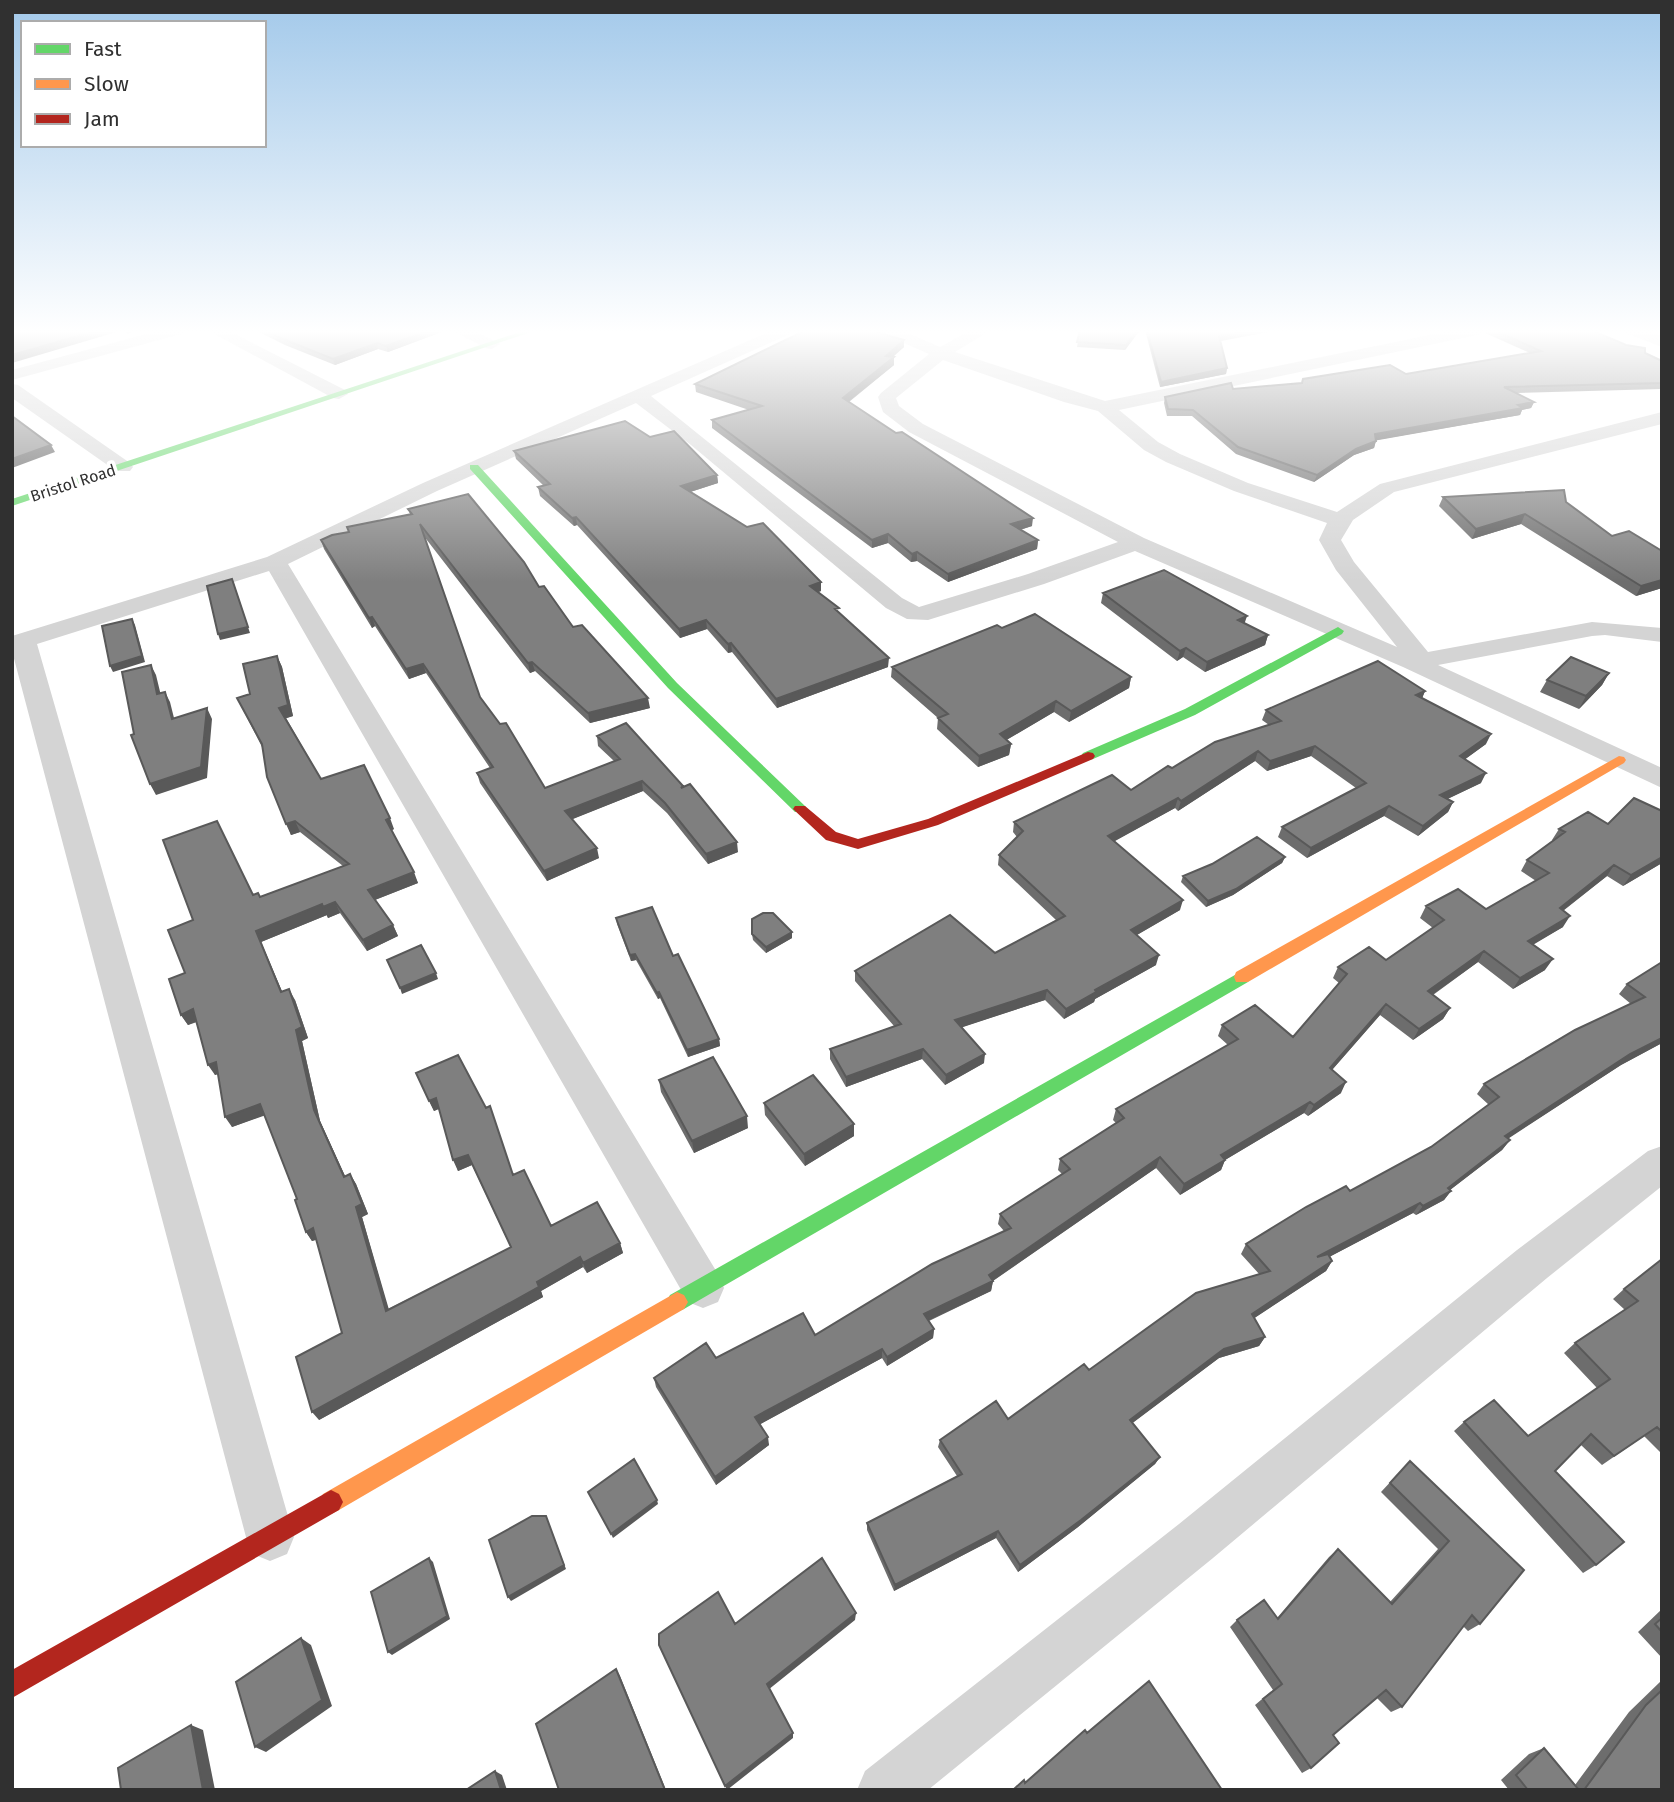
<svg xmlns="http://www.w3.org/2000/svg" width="1674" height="1802" font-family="'Fira Sans',sans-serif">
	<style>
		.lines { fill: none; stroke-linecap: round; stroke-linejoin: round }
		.street { fill: #d4d4d4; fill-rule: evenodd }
		.fast { fill: #63d668; fill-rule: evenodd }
		.slow { fill: #ff974d; fill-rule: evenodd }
		.jam { fill: #b3261e; fill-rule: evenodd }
		.wall { fill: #6d6d6d }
		.shaded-wall { fill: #595959 }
		.building { fill: #7f7f7f; stroke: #595959; stroke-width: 2 }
		.labels { text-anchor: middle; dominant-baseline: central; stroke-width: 7; stroke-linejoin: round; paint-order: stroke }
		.far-street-label { font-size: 16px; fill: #303030; stroke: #fff }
	</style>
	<rect width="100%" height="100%" fill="#fff"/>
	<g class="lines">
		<!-- street -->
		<path class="street" d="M161 330H187L185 333 12 380V370Z
			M207 330H227L345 390 348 394 339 399 333 398Z
			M451 330H473L500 344 492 349 486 348Z
			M773 330H794L792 333 651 396 902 598 919 607 1028 574 1118 542 909 432 883 412 878 397 881 393 929 354 881 333 879 330H901L940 347 971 330H991L955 352 1105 401 1454 330H1485L1477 335 1119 410 1158 442 1180 454 1248 483 1337 512 1380 484 1662 412V424L1394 492 1353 520 1341 540 1354 562 1428 652 1592 622 1662 628V642L1605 635 1592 636 1438 665 1662 768V788L1403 667 1135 551 1044 584 928 620 907 619 886 608 691 445 636 403 437 491 288 564 718 1274 724 1288 718 1302 703 1308 688 1302 269 571 37 644 294 1537 287 1554 270 1561 253 1554 246 1537 12 651V636L267 557 423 483ZM943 360 1064 402 1098 411 1144 450 1166 462 1234 491 1327 523 1319 540 1336 570 1397 647 1144 538 923 424 899 406 896 398Z
			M1624 330H1646L1662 336V347L1626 333Z
			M12 384 18 385 130 463 133 467 130 471H116L12 398Z
			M1662 1146V1186L1547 1278 1213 1558 928 1790H857L865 1771 1179 1524 1517 1250 1648 1151Z"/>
		<!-- fast -->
		<path class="fast" d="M526 330H537L12 506V499Z
			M470 465H478L677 683 805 806 807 809 805 812H795L668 688 470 469Z
			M1338 627 1344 631 1342 634 1195 715 1093 759 1088 760 1081 756 1083 753 1185 709Z
			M1242 971 1248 972 1250 977 1248 982 684 1309 677 1312 670 1309 666 1302 670 1295Z"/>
		<!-- slow -->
		<path class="slow" d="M1619 756 1624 757 1626 760 1624 763 1248 982H1236L1234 977 1236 972Z
			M677 1292 684 1295 688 1302 684 1309 339 1510 331 1514 323 1510 319 1502 323 1494Z"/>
		<!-- jam -->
		<path class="jam" d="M1088 752 1093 753 1095 756 1093 759 938 825 858 849 826 840 793 809 795 806H805L836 832 858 839 928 819Z
			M331 1490 339 1494 343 1502 339 1510 12 1698V1670Z"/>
	</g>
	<!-- wall -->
	<path class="wall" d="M255 330H447L388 352 378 349 335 365 285 345Z
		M1080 330H1140L1125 350 1077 347Z
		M1145 330H1279L1221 341 1227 368 1226 374 1160 387Z
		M1487 330H1591L1662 361V389L1516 393 1534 402 1531 408 1522 410 1520 415 1376 440 1374 448 1354 455 1314 482 1236 454 1192 416H1167L1164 403 1165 397 1233 389 1406 374 1530 353 1485 333Z
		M904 340V347L893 357H894V365L849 402 1032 526 1020 530 1038 540 1037 549 948 582 917 561 911 562 888 543 872 548 712 428V420L749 410 696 392 695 384Z
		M650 437 717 475 718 483 690 492 821 582V591L818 592 839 613 888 667 777 708 732 652 728 653 707 629 680 638 577 525 574 526 540 496 538 487 544 486 516 459 514 451Z
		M1443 497 1566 502 1612 536 1662 551V588L1636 596 1521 524 1472 539 1439 506Z
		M408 509 539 587 573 627 650 708 590 723 535 671 530 673 423 535 480 697 545 788 614 761 598 746 597 736 738 852 708 864 667 813 643 791 572 819 599 858 547 881 480 783 477 773 490 768 426 673 409 679 375 626 372 628 324 549 321 540 410 514Z
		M1103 593 1268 635 1265 645 1205 672 1183 657 1177 661 1101 603Z
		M1002 628 1131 677 1129 688 1069 722 1054 712 1006 740 1011 744 1009 755 978 767 937 729 938 718 891 677 892 667Z
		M277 656 282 667 293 716 286 718 321 779 394 829 392 830 418 883 375 900 393 925 398 936 367 951 340 913 328 918 327 915 261 942 282 992 295 1000 308 1038 302 1041 320 1121 345 1176 350 1174 356 1184 368 1214 362 1217 388 1309 511 1248 472 1165 458 1171 439 1109 434 1111 416 1073 514 1175 551 1226 620 1243 623 1253 587 1273 583 1267 541 1291 543 1297 319 1420 342 1333 316 1240 312 1241 306 1232 297 1199 264 1115 232 1127 218 1074 215 1075 197 1022 188 1025 181 1015 185 973 253 895 260 897 343 866 300 832 291 835 262 747 237 698 250 694Z
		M1609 673 1602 685 1579 709 1540 692 1547 680Z
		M1425 691 1422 698 1486 744 1465 759 1481 783 1447 799 1453 802 1448 812 1418 836 1384 816 1307 858 1278 837 1282 827 1356 788 1311 756 1267 771 1255 761 1178 811 1175 808 1114 841 1180 910 1137 935 1156 965 1095 999 1094 1002 1064 1019 1045 1000 962 1027 984 1063 945 1085 922 1059 846 1087 830 1059V1049L894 1026 855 981V971L995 953 1056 920 998 865 999 855 1017 837 1013 832 1014 822 1131 790 1172 768 1269 725 1262 720 1266 710Z
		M1559 829 1662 863 1623 886 1607 876 1563 911V927L1533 944 1545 970 1513 989 1478 962 1433 995 1450 1008 1443 1019 1413 1040 1380 1015 1332 1070 1341 1093 1308 1116 1304 1113 1225 1160 1221 1170 1180 1195 1156 1168 993 1281 991 1291 929 1321 934 1329 933 1338 887 1366 882 1358 760 1424 769 1445 716 1485 656 1387 654 1378 716 1358 815 1335 1004 1231 998 1224 1000 1214 1062 1174 1058 1170 1060 1159 1116 1123 1113 1120 1116 1109 1228 1045 1218 1036 1222 1025 1293 1037 1339 983 1333 978 1338 967 1386 960 1433 928 1420 918 1426 906 1486 909 1536 881 1521 871 1527 860 1553 841 1552 840Z
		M1285 857 1282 863 1233 895 1206 907 1181 882 1183 876Z
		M616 918 673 956 719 1039 720 1046 688 1057 660 998 658 999 636 960 631 961 617 924Z
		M752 934 792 938 766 953 753 940Z
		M1662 962V1043L1621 1065 1508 1138 1510 1140 1502 1150 1450 1190 1451 1191 1444 1200 1416 1215 1413 1213 1329 1257 1332 1261 1326 1271 1254 1318 1265 1337 1259 1346 1219 1358 1132 1423 1160 1457 1155 1464 1078 1527 1018 1572 996 1538 894 1591 867 1530V1523L957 1476 938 1447 940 1440 1008 1419 1089 1370 1260 1275 1241 1254 1246 1244 1350 1191 1431 1147 1489 1105 1477 1094 1484 1084 1631 1004 1619 994 1627 984Z
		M659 1080 748 1128 694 1153 661 1092Z
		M764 1103 854 1124V1136L805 1166 765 1115Z
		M1662 1259V1454L1644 1436 1602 1465 1581 1445 1555 1471 1596 1565 1583 1573 1454 1431 1464 1422 1528 1436 1597 1388 1564 1353 1575 1343 1625 1310 1613 1299 1624 1289Z
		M1410 1461 1524 1570 1480 1624 1468 1631 1463 1626 1402 1707 1391 1712 1377 1698 1333 1735 1311 1768 1302 1773 1255 1705 1273 1690 1230 1627 1237 1620 1277 1618 1329 1557 1338 1549 1390 1602 1438 1549 1381 1492Z
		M1662 1609V1658L1638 1632Z
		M1662 1680V1790H1509L1501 1780 1529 1754 1544 1748 1575 1785 1629 1712Z"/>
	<!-- shaded-wall -->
	<path class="shaded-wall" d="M99 330H120V331L12 363V355Z
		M125 330H139L127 334Z
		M430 330H447L388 352 386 346Z
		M1137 330H1140L1125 350 1126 345Z
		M1252 330H1279L1218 341 1219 336Z
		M904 340V347L885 363 886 356Z
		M377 343 378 349 335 365 333 359Z
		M894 357V365L843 406V398Z
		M1227 368 1226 374 1160 387 1161 382Z
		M1534 402 1531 408 1522 410 1520 415 1373 441 1375 434Z
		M1376 441 1374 448 1354 455 1314 482 1317 475 1356 449Z
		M51 445 55 452 12 468V459Z
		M717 475 718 483 681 495V486Z
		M1525 514 1521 524 1472 539 1476 529Z
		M576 517 577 525 574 526 572 518Z
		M1033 518 1032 526 1010 533 1011 524Z
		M888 534V543L872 548V540Z
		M1038 540 1037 549 948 582V574Z
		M917 552V561L911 562 912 554Z
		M232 579 250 633 220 640 218 634Z
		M1662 580V588L1636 596 1641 586Z
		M821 582V591L810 595V586Z
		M1247 616 1244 625 1238 620Z
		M372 617 375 626 372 628 369 618Z
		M132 619 135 625 145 662 113 672 110 666Z
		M706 620 707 629 680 638 679 629Z
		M1268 635 1265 645 1205 672 1207 662Z
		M731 643 732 652 728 653V644Z
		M1186 648 1183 657 1177 661 1180 651Z
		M277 656 282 667 293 716 284 719 279 708Z
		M889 658 888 667 777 708 776 699Z
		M532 662 535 671 530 673 528 663Z
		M423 664 426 673 409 679 406 669Z
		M151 665 156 675 163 704 157 694Z
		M1609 673 1602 685 1579 709 1586 696Z
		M1131 677 1129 688 1069 722 1071 711Z
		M1425 691 1421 701 1416 695Z
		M165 692 170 702 177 730 172 719Z
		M648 698 650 708 590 723 588 713Z
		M1056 701 1054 712 998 745 1000 734Z
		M207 708 212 719 207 778 156 795 150 784Z
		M1491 734 1486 744 1456 766 1460 756Z
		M1011 744 1009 755 978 767 979 756Z
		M1315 746 1311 756 1267 771 1270 761Z
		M1258 751 1255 761 1178 811 1181 801Z
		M1486 773 1481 783 1435 805 1440 795Z
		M642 781 643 791 568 821 565 811Z
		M1178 798 1175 808 1106 846 1108 836Z
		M1453 802 1448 812 1418 836 1423 826Z
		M1389 806 1384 816 1307 858 1311 848Z
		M390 818 394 829 390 831 386 820Z
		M295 821 300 832 291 835 286 824Z
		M737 842 738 852 708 864 706 854Z
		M597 848 599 858 547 881 544 871Z
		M1285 857 1282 863 1233 895 1206 907 1208 901Z
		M1662 857V863L1623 886 1631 875Z
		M1614 865 1607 876 1552 919 1560 908Z
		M414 872 418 883 372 901 368 890Z
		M1183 900 1180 910 1128 940 1131 930Z
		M335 902 340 913 328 918 323 907Z
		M322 904 327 915 261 942 287 1003 281 992 256 931Z
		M1570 916 1563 927 1521 952 1528 941Z
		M393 925 398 936 367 951 363 940Z
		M792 932V938L766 953V947Z
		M1484 951 1478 962 1422 1002 1428 991Z
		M635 954 636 960 631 961 630 955Z
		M1159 955 1156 965 1095 999 1094 1002 1064 1019 1066 1009 1095 990Z
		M1553 959 1545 970 1513 989 1520 978Z
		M436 973 438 979 402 994 400 988Z
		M289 989 295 1000 308 1038 302 1041 320 1121 350 1187 344 1177 314 1110 296 1030Z
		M1047 990 1045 1000 954 1030 955 1020Z
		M659 992 660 998 658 999 657 993Z
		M1386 1004 1380 1015 1324 1079 1330 1068Z
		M1450 1008 1443 1019 1413 1040 1419 1029Z
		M193 1009 200 1020 188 1025 181 1015Z
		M1662 1038V1043L1621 1065 1497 1146 1505 1136 1630 1054Z
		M719 1039 720 1046 688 1057 687 1050Z
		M923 1049 922 1059 846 1087V1077Z
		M985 1054 984 1063 945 1085 946 1075Z
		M216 1062 223 1072 215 1075 208 1065Z
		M1346 1082 1341 1093 1308 1116 1314 1105Z
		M436 1098 440 1108 434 1111 429 1101Z
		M1310 1102 1304 1113 1225 1160 1221 1170 1180 1195 1184 1184 1221 1155Z
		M260 1104 266 1115 232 1127 225 1117Z
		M747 1116 748 1128 694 1153 692 1141Z
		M854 1124V1136L805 1166 804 1154Z
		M1510 1140 1502 1150 1446 1193 1451 1191 1444 1200 1416 1215 1423 1206Z
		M468 1155 472 1165 458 1171 453 1160Z
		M1160 1157 1156 1168 991 1282 993 1281 991 1291 923 1323 924 1314 989 1275Z
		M350 1174 356 1184 368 1214 362 1217 392 1320 386 1311 356 1207Z
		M1420 1203 1413 1213 1312 1266 1317 1257Z
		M313 1228 320 1238 312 1241 306 1232Z
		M620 1243 623 1253 587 1273 583 1263Z
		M580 1257 583 1267 541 1291 543 1297 319 1420 312 1412Z
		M1332 1261 1326 1271 1247 1323 1252 1314Z
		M934 1329 933 1338 887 1366V1357Z
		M1265 1337 1259 1346 1219 1358 1126 1428 1130 1420 1224 1349Z
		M882 1349V1358L757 1426 755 1417Z
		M768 1437 769 1445 716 1485 715 1477Z
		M1160 1457 1155 1464 1078 1527 1018 1572 1020 1565Z
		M657 1500 658 1504 613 1538 611 1534Z
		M546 1516 566 1569 511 1601 508 1597Z
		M998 1531 996 1538 894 1591 895 1585Z
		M429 1558 433 1562 450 1619 392 1655 388 1652Z
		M856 1613 855 1620 768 1690 767 1684Z
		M301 1638 311 1645 332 1706 266 1752 255 1747Z
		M616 1669 620 1676 666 1790H665Z
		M191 1725 203 1730 215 1790H203Z
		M793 1733V1738L727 1790 725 1786Z
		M495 1771 502 1775 507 1790H501Z"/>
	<!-- building -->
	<path class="building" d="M12 330H99L12 355Z
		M264 330H430L386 346 377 343 333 359 283 339Z
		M806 330H869L904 340 886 356 894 357 843 398 896 433 902 432 1033 518 1011 524 1038 540 948 574 917 552 912 554 888 534 872 540 712 420 762 406 695 384Z
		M1080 330H1137L1126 345 1077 342Z
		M1147 330H1252L1219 336 1227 368 1161 382Z
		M1494 330H1591L1626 345 1645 348V353L1662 361V383L1504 387 1534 402 1518 405 1523 408 1375 434 1376 441 1356 449 1317 475 1238 447 1193 410 1168 409 1165 397 1231 383 1233 389 1302 383 1303 379 1390 365 1406 374 1541 351Z
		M12 416 51 445 12 459Z
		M625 421 650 437 674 431 717 475 681 486 747 527 763 523 821 582 810 586 839 608 835 609 889 658 776 699 731 643 728 644 706 620 679 629 576 517 572 518 538 487 550 484 514 451Z
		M1564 490 1566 502 1612 536 1629 531 1662 551V580L1641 586 1525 514 1476 529 1443 497Z
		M468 494 524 562 539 587 544 586 573 627 582 625 648 698 588 713 532 662 528 663 420 524 480 697 500 724 506 723 545 788 620 759 597 736 626 723 683 786 681 788 690 784 737 842 706 854 665 803 642 781 565 811 597 848 544 871 477 773 493 767 423 664 406 669 372 617 369 618 321 540 332 535 349 532 347 527 412 514 408 509Z
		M1164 570 1247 616 1238 620 1268 635 1207 662 1186 648 1180 651 1103 593Z
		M232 579 248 627 218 634 207 586Z
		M1035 614 1131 677 1071 711 1056 701 1000 734 1011 744 979 756 938 718 948 714 892 667 997 625 1002 628Z
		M132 619 142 656 110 666 102 626Z
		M277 656 288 705 279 708 321 779 364 765 390 818 386 820 414 872 368 890 393 925 363 940 335 902 323 907 322 904 256 931 281 992 289 989 302 1027 296 1030 314 1110 344 1177 350 1174 362 1204 356 1207 386 1311 511 1247 468 1155 453 1160 436 1098 429 1101 416 1073 458 1055 486 1108 490 1106 513 1175 524 1170 551 1226 597 1202 620 1243 583 1263 580 1257 537 1282 539 1287 312 1412 296 1357 342 1333 313 1228 306 1232 295 1200 297 1199 260 1104 225 1117 216 1062 208 1065 193 1009 181 1015 169 979 185 973 168 930 193 920 163 840 217 821 253 895 258 893 260 897 349 864 295 821 286 824 267 777 262 744 237 698 250 694 243 664Z
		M1571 657 1609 673 1586 696 1547 680Z
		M1378 661 1425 691 1416 695 1491 734 1460 756 1486 773 1440 795 1453 802 1423 826 1389 806 1311 848 1282 827 1366 783 1315 746 1270 761 1258 751 1181 801 1178 798 1108 836 1183 900 1131 930 1159 955 1095 990 1096 992 1066 1009 1047 990 955 1020 985 1054 946 1075 923 1049 846 1077 830 1049 901 1024 855 971 950 915 995 953 1065 916 999 855 1023 831 1014 822 1112 775 1131 790 1168 766 1172 768 1215 742 1281 721 1266 710Z
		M151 665 157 694 165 692 172 719 207 708 201 767 150 784 131 735 134 734 122 672Z
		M1634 798 1662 811V857L1631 875 1614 865 1560 908 1570 916 1528 941 1553 959 1520 978 1484 951 1428 991 1450 1008 1419 1029 1386 1004 1330 1068 1346 1082 1314 1105 1310 1102 1221 1155 1225 1160 1184 1184 1160 1157 989 1275 993 1281 924 1314 934 1329 887 1357 882 1349 755 1417 768 1437 715 1477 654 1378 706 1343 716 1358 803 1313 815 1335 932 1264 1011 1228 1000 1214 1070 1169 1060 1159 1124 1118 1116 1109 1238 1039 1222 1025 1255 1005 1293 1037 1347 974 1338 967 1369 947 1386 960 1444 920 1426 906 1458 889 1486 909 1549 873 1527 860 1565 832 1559 829 1588 812 1608 824Z
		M1257 837 1285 857 1236 889 1208 901 1183 876 1212 864Z
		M652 907 673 956 678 954 719 1039 687 1050 659 992 657 993 635 954 630 955 616 918Z
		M763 913H773L792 932 766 947 752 934V919Z
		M421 945 436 973 400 988 387 960Z
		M1662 962V1038L1630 1054 1505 1136 1510 1140 1448 1188 1451 1191 1423 1206 1420 1203 1317 1257 1328 1254 1332 1261 1252 1314 1265 1337 1224 1349 1130 1420 1160 1457 1081 1520 1020 1565 998 1531 895 1585 867 1523 962 1474 940 1440 996 1401 1008 1419 1084 1364 1089 1370 1196 1293 1270 1271 1246 1244 1306 1207 1346 1186 1350 1191 1431 1147 1499 1097 1484 1084 1575 1030 1645 997 1627 984Z
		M713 1057 747 1116 692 1141 659 1080Z
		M813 1075 854 1124 804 1154 764 1103Z
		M1662 1259V1432L1657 1427 1614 1456 1591 1434 1555 1471 1624 1542 1596 1565 1464 1422 1494 1400 1528 1436 1610 1379 1575 1343 1638 1301 1624 1289Z
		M634 1459 657 1500 611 1534 588 1492Z
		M1410 1461 1524 1570 1480 1624 1472 1615 1402 1707 1386 1690 1333 1735 1339 1743 1311 1768 1263 1699 1282 1684 1237 1620 1264 1600 1278 1619 1338 1549 1392 1604 1449 1541 1390 1483Z
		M532 1516H546L564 1565 508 1597 489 1540Z
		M429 1558 447 1616 388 1652 371 1592Z
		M822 1558 856 1613 767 1684 793 1733 725 1786 659 1645V1634L718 1592 735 1624Z
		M1662 1618V1632L1655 1624Z
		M301 1638 322 1700 255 1747 236 1682Z
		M616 1669 665 1790H559L536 1724Z
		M1149 1681 1222 1790H1013L1024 1780 1025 1783 1085 1730 1087 1733Z
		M1662 1690V1790H1584L1646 1705Z
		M191 1725 203 1790H121L118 1768Z
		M1544 1748 1579 1790H1528L1516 1775Z
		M495 1771 501 1790H466Z"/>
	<!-- sky -->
	<linearGradient id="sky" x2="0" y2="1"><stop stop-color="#a3c9ea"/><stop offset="0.57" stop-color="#fff"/><stop offset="1" stop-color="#fff" stop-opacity="0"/></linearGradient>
	<rect width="1674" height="582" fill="url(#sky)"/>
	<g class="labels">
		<!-- far-street labels -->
		<g class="far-street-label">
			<text transform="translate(73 483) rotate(-18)">Bristol Road</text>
		</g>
	</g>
	<!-- border -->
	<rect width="1674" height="1802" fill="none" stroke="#303030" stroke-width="28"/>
	<!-- legend -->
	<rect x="21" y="21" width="245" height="126" fill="#ffffff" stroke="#acacac" stroke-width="2"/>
	<rect x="35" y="44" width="35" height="10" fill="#63d668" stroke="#acacac" stroke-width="2"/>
	<text x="84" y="56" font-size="21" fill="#303030">Fast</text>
	<rect x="35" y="79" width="35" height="10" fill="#ff974d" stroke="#acacac" stroke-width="2"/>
	<text x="84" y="91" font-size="21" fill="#303030">Slow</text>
	<rect x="35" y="114" width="35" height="10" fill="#b3261e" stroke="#acacac" stroke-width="2"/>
	<text x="84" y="126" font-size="21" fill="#303030">Jam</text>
</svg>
